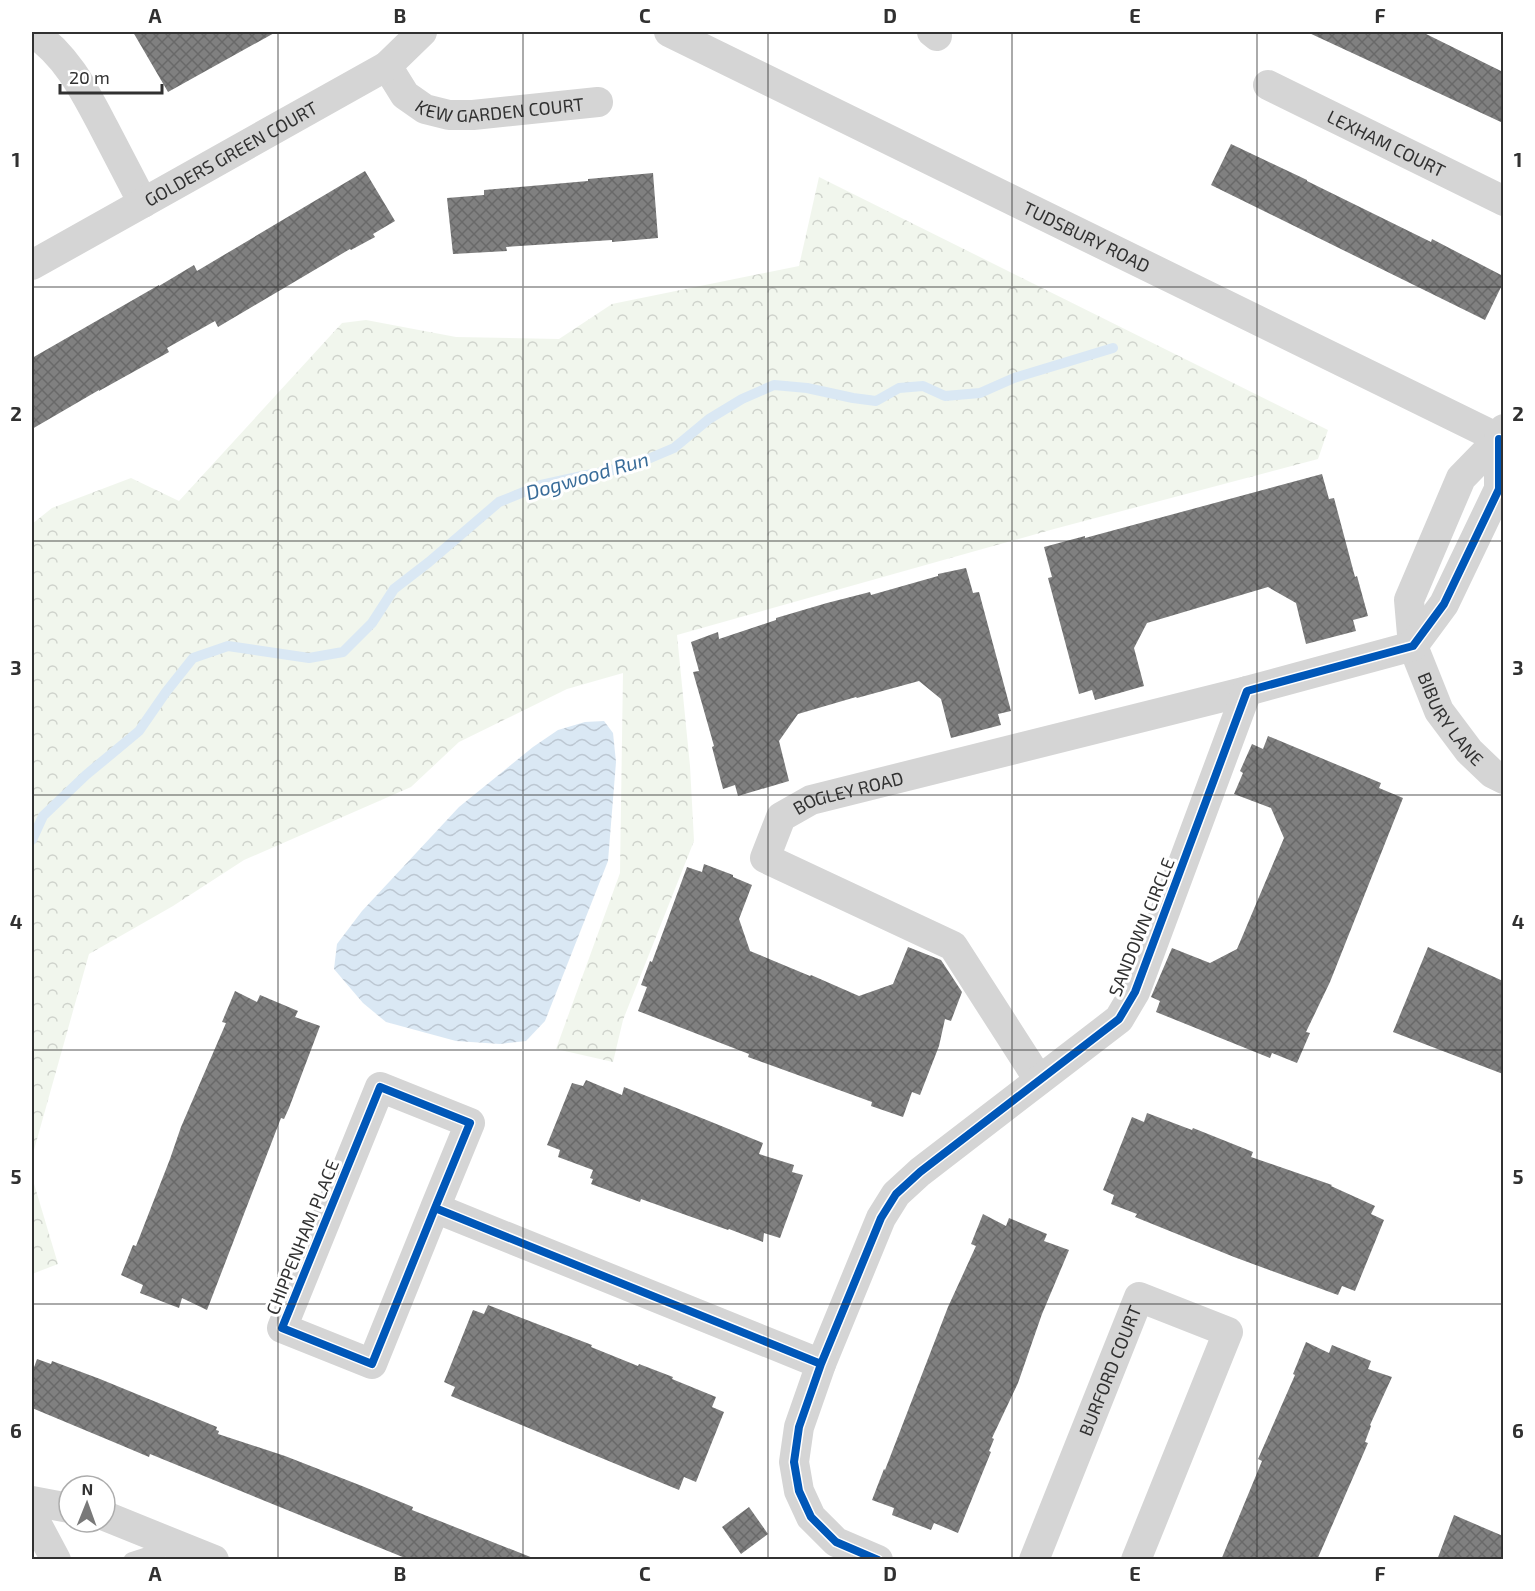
<svg xmlns="http://www.w3.org/2000/svg" width="1535" height="1591" font-family="'Exo 2',sans-serif">
	<style>
		.forest { fill: url(#forest-crowns) }
		.water { fill: url(#water-waves) }
		.lines { fill: none; stroke-linecap: round; stroke-linejoin: round }
		.stream { stroke: #dae8f4; stroke-width: 10 }
		.building { fill: url(#building-cross-hatch) }
		.service { stroke: #d5d5d5; stroke-width: 15 }
		.minor { stroke: #d5d5d5; stroke-width: 30 }
		.cycleway-casing { stroke: #fff; stroke-width: 11 }
		.cycleway { stroke: #0057b8; stroke-width: 8 }
		.grid { fill: none; stroke: #313131; stroke-width: 1.5; stroke-opacity: 0.55 }
		.labels { text-anchor: middle; dominant-baseline: central; stroke-width: 6; stroke-linejoin: round; paint-order: stroke }
		.street-label { font-size: 18px; fill: #313131; stroke: #fff }
		.water-label { font-size: 20px; font-style: italic; fill: #396c99; stroke: #fff }
		.neatline { fill: none; stroke: #313131; stroke-width: 2 }
		.grid-label { font-size: 20px; text-anchor: middle; font-weight: bold; fill: #313131 }
	</style>
	<defs>
		<pattern id="forest-crowns" width="20" height="18" patternUnits="userSpaceOnUse" patternTransform="scale(1.5)"><rect width="20" height="18" fill="#f1f6ed"/><path d="M2 6a3 3 0 1 1 6 0M12 15a3 3 0 1 1 6 0" fill="none" stroke="#cfd3cc"/></pattern>
		<pattern id="water-waves" width="16" height="10" patternUnits="userSpaceOnUse" patternTransform="scale(1.5)"><rect width="16" height="10" fill="#dae8f4"/><path d="M0 5q4-4 8 0t8 0" fill="none" stroke="#bcc7d2"/></pattern>
		<pattern id="building-cross-hatch" width="8" height="8" patternUnits="userSpaceOnUse" patternTransform="scale(1.5)"><rect width="8" height="8" fill="#808080"/><path d="M0 0l8 8M0 8l8-8" fill="none" stroke="#696969"/></pattern>
	</defs>
	<rect width="100%" height="100%" fill="#fff"/>
	<!-- forest -->
	<path class="forest" d="M819 177 1328 430 1318 459 1054 529 677 635 690 766 694 841 623 1020 613 1062 556 1049 620 873 623 673 567 689 459 742 411 787 244 860 173 906 89 954 32 1157V524L52 508 131 478 179 501 342 323 366 320 456 337 559 339 612 304 799 266Z
		M32 1177 58 1264 32 1274Z"/>
	<!-- water -->
	<path class="water" d="M604 721 613 733 616 762 608 861 545 1021 526 1041 500 1044 456 1041 386 1022 363 1003 334 969 337 944 362 911 459 807 533 747 558 730 585 722Z"/>
	<g class="lines">
		<!-- stream -->
		<path class="stream" d="M32 840 43 816 86 775 139 731 166 692 193 658 228 646 309 658 343 652 372 623 394 589 429 562 499 502 541 485 582 476 629 467 674 448 709 419 742 399 774 385 807 388 853 398 876 401 899 388 923 386 945 396 980 393 1014 378 1113 348"/>
	</g>
	<!-- building -->
	<path class="building" d="M133 32H276L168 92Z
		M1307 32H1422L1503 72V123Z
		M1231 144 1307 180V181L1431 242 1432 239 1503 276V283L1485 320 1211 185Z
		M365 171 395 221 373 234 375 237 351 250 350 249 218 327 215 321 167 348 169 352 99 391V390L32 429V358L159 285V286L194 265 197 271Z
		M653 173 658 238 612 242V240L506 247 507 251 453 254 447 198 484 195V190L588 181V179Z
		M1322 474 1329 499 1334 498 1355 577 1357 576 1368 616 1353 620 1356 631 1306 644 1296 603 1268 587 1147 623 1134 648 1144 686 1095 700 1092 690 1079 694 1048 578 1052 577 1044 547 1085 536V538Z
		M966 568 973 593 979 592 1011 711 998 714 1001 725 951 738 941 699 919 681 857 698 856 697 798 714 779 741 789 781 738 796 735 785 723 789 712 747 714 746 693 672 699 671 691 642 718 632 719 639 776 620V618L827 603 870 592 871 595 938 576V574Z
		M1268 736 1381 783 1379 788 1403 798 1330 982 1306 1032 1310 1033 1297 1063 1272 1053 1270 1058 1156 1012 1160 1001 1151 997 1172 948 1210 963 1237 949 1284 838 1271 808 1234 794 1243 773 1240 771 1252 744 1263 749Z
		M704 864 733 875V877L752 885 739 919 750 951 810 976 811 975 859 996 893 984 908 947 941 960 962 992 951 1021 945 1019 939 1046 920 1095 912 1092 903 1117 871 1106 872 1102 748 1057 749 1054 638 1011 647 987 641 985 650 961 652 962 687 867 702 872Z
		M1428 947 1503 981V1074L1393 1032Z
		M235 991 257 1002 260 995 298 1011 295 1017 320 1026 289 1108 284 1119 281 1118 207 1310 182 1298 179 1308 140 1293 143 1285 121 1275 133 1245 136 1246 170 1159 181 1127 226 1023 222 1022Z
		M586 1080 622 1095 624 1087 709 1121 763 1143 759 1154 794 1165 792 1172 803 1175 780 1238 764 1233 763 1242 729 1229 728 1230 641 1199 640 1202 591 1184 593 1179 590 1178 593 1170 558 1157 560 1150 547 1145 572 1083 583 1086Z
		M1147 1113 1192 1130 1193 1128 1253 1152 1251 1157 1332 1185 1331 1186 1375 1206 1371 1214 1384 1220 1355 1291 1342 1286 1338 1295 1234 1257 1135 1217 1137 1214 1111 1204 1114 1195 1103 1190 1132 1117 1144 1122Z
		M983 1214 1006 1226 1009 1218 1047 1234 1044 1241 1069 1250 1042 1314 1018 1383 992 1438 994 1439 989 1451 991 1452 958 1533 934 1523 931 1530 892 1515 894 1508 872 1500 884 1469 885 1470 948 1307 976 1246 971 1244Z
		M488 1305 592 1345 591 1347 638 1366 639 1364 673 1377 672 1379 716 1397 712 1407 724 1412 696 1482 684 1477 679 1490 451 1396 455 1387 444 1382 473 1310 484 1314Z
		M1306 1342 1329 1353 1332 1345 1371 1361 1368 1369 1392 1377 1370 1425 1371 1426 1365 1442 1368 1443 1317 1560H1221L1262 1461 1258 1459 1295 1375 1293 1374Z
		M37 1359 51 1364 52 1361 100 1379 217 1427 216 1430 219 1431 218 1434 285 1456 362 1486 413 1507 412 1510 533 1558 532 1560H410L150 1454 149 1457 123 1446 32 1408V1373Z
		M749 1507 768 1534 741 1554 722 1527Z
		M1454 1515 1503 1536V1560H1437Z"/>
	<g class="lines">
		<!-- service -->
		<path class="service" d="M131 1560 174 1546"/>
		<!-- minor -->
		<g class="minor">
			<path d="M32 32C67 55 85 92 104 128 117 153 130 178 143 203"/>
			<path id="s1" d="M669 32 1504 441"/>
			<path d="M932 32 937 36"/>
			<path id="s2" d="M387 66 405 95 425 109 449 115H473L598 102"/>
			<path id="s3" d="M1268 85 1504 201"/>
			<path id="s4" d="M32 265 387 66 422 32"/>
			<path id="s5" d="M1504 429 1499 439 1461 478 1409 600 1413 646 1439 711 1469 751 1492 773 1504 779"/>
			<path id="s6" d="M1039 1080 953 946 765 858 781 817 811 800 1247 691"/>
			<path d="M435 1208 372 1364 282 1328 380 1087 470 1123 435 1208 821 1364"/>
			<path d="M32 1501 69 1508"/>
			<path d="M32 1515 56 1560"/>
			<path d="M105 1516 214 1560"/>
			<path d="M878 1560 836 1542 811 1517 799 1491 794 1462 799 1427 821 1364 881 1218 896 1194 920 1172 1119 1019 1135 992 1247 691 1413 646 1444 604 1499 489V439"/>
			<path id="s7" d="M1034 1560 1139 1297 1228 1332 1136 1560"/>
		</g>
		<!-- cycleway casing -->
		<g class="cycleway-casing">
			<path id="cycleway" d="M435 1208 372 1364 282 1328 380 1087 470 1123 435 1208 821 1364
				M878 1560 836 1542 811 1517 799 1491 794 1462 799 1427 821 1364 881 1218 896 1194 920 1172 1119 1019 1135 992 1247 691 1413 646 1444 604 1499 489V439"/>
		</g>
		<!-- cycleway -->
		<use href="#cycleway" class="cycleway"/>
	</g>
	<!-- grid -->
	<path class="grid" d="M278 32V1560M523 32V1560M768 32V1560M1012 32V1560M1257 32V1560M32 287H1504M32 541H1504M32 795H1504M32 1050H1504M32 1304H1504"/>
	<g class="labels">
		<!-- street labels -->
		<g class="street-label">
			<text stroke="none"><textPath href="#s2" startOffset="134">KEW GARDEN COURT</textPath></text>
			<text stroke="none"><textPath href="#s3" startOffset="132">LEXHAM COURT</textPath></text>
			<text stroke="none"><textPath href="#s4" startOffset="228">GOLDERS GREEN COURT</textPath></text>
			<text stroke="none"><textPath href="#s1" startOffset="465">TUDSBURY ROAD</textPath></text>
			<text stroke="none"><textPath href="#s5" startOffset="327">BIBURY LANE</textPath></text>
			<text stroke="none"><textPath href="#s6" startOffset="483">BOGLEY ROAD</textPath></text>
			<text transform="translate(1141 927) rotate(-68)">SANDOWN CIRCLE</text>
			<text transform="translate(302 1237) rotate(-68)">CHIPPENHAM PLACE</text>
			<text stroke="none"><textPath href="#s7" startOffset="204">BURFORD COURT</textPath></text>
		</g>
		<!-- water labels -->
		<g class="water-label">
			<text transform="translate(587 475) rotate(-16)">Dogwood Run</text>
		</g>
	</g>
	<!-- border -->
	<rect width="1535" height="1591" fill="none" stroke="#ffffff" stroke-width="66"/>
	<!-- north arrow -->
	<g transform="translate(87 1504) rotate(1)"><circle r="28" fill="#ffffff" stroke="#adadad" stroke-width="1.5"/>
	<path d="M0-4.5L10 22L0 15L-10 22Z" fill="#797979"/>
	<text y="-9" font-size="16" font-weight="bold" text-anchor="middle" fill="#313131">N</text>
	</g>
	<!-- scale -->
	<path d="M60 84v9h102v-9" fill="none" stroke="#313131" stroke-width="3"/>
	<text x="69" y="84" font-size="18" fill="#313131" stroke="#ffffff" stroke-width="4.5" paint-order="stroke">20 m</text>
	<rect x="33" y="33" width="1469" height="1525" class="neatline"/>
	<g class="grid-label">
		<text x="155" y="23">A</text>
		<text x="400" y="23">B</text>
		<text x="645" y="23">C</text>
		<text x="890" y="23">D</text>
		<text x="1135" y="23">E</text>
		<text x="1380" y="23">F</text>
		<text x="16" y="167">1</text>
		<text x="1518" y="167">1</text>
		<text x="16" y="421">2</text>
		<text x="1518" y="421">2</text>
		<text x="16" y="675">3</text>
		<text x="1518" y="675">3</text>
		<text x="16" y="929">4</text>
		<text x="1518" y="929">4</text>
		<text x="16" y="1184">5</text>
		<text x="1518" y="1184">5</text>
		<text x="16" y="1438">6</text>
		<text x="1518" y="1438">6</text>
		<text x="155" y="1581">A</text>
		<text x="400" y="1581">B</text>
		<text x="645" y="1581">C</text>
		<text x="890" y="1581">D</text>
		<text x="1135" y="1581">E</text>
		<text x="1380" y="1581">F</text>
	</g>
</svg>
